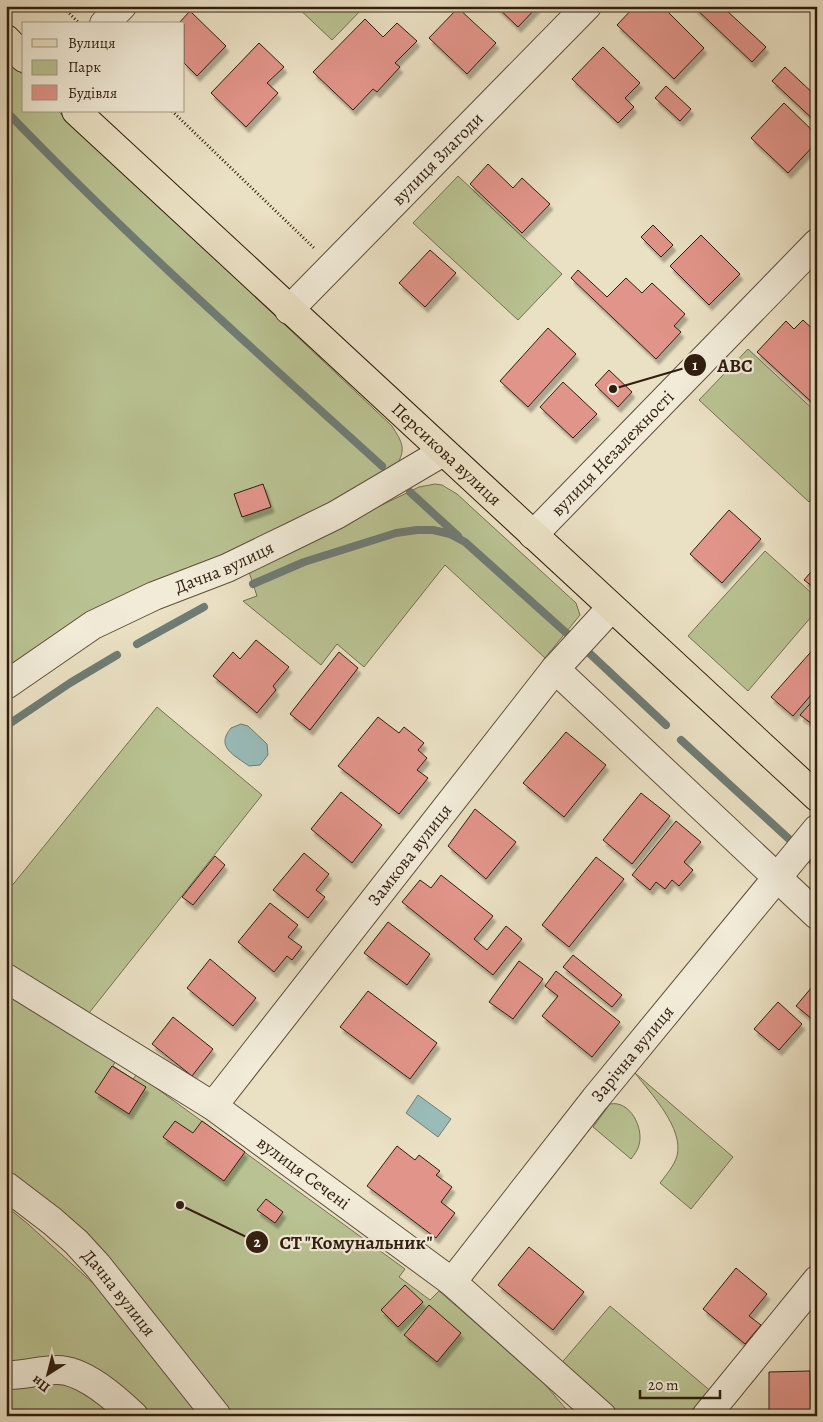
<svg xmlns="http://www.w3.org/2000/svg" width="823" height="1422" font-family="Alegreya,serif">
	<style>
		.green { fill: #b9c292; stroke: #757050 }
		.water { fill: #99bcb9; stroke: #6f7c75 }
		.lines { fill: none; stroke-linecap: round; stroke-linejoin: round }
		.stream { stroke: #6f7c75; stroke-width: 8 }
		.building { fill: #e19489; stroke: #311d0f; filter: url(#shadow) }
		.minor-casing { stroke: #5f4e3c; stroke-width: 30 }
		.major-casing { stroke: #311d0f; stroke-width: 30 }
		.path { stroke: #311d0f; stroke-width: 3; stroke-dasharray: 1 2.5; stroke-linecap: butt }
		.minor { stroke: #f1ebd8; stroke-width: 28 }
		.major { stroke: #eae0c3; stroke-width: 28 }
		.labels { text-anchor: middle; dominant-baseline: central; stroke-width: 4.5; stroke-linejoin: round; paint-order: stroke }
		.street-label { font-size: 18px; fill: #311d0f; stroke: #f1ebd8 }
		.leader { fill: none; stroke: #311d0f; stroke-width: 2 }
		.callout-dot { fill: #311d0f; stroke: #f1ebd8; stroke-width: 2 }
		.mark-label { font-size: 15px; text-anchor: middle; font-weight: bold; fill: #fff }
		.callout-label { font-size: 19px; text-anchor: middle; font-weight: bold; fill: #311d0f; stroke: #f1ebd8; stroke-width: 4.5; stroke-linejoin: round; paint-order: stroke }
	</style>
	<defs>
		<filter id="shadow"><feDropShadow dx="3" dy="5.5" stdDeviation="1" flood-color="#0004"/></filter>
	</defs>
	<rect width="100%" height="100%" fill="#eae0c3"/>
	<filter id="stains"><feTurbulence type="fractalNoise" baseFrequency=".004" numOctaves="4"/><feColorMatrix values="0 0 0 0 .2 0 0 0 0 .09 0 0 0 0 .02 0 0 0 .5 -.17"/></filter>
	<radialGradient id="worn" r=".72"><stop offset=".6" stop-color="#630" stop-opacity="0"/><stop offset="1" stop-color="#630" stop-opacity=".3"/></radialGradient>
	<!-- green -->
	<path class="green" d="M296 6H365L332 40Z
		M6 58 24 76V111H58L392 426C402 442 407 449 396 466L332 506 6 674Z
		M458 176 562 274 518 320 413 223Z
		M748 349 817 413V493L809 502 699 400Z
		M435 484 442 485 457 494 576 603 580 615 545 658 445 565 364 667 337 644 321 665 243 601 257 596 249 572 252 568 419 487Z
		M765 551 817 598V610L748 691 688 636Z
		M157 707 262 795 85 1018 6 970V893Z
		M6 992 116 1060 113 1066 133 1079 137 1074 405 1269 399 1277 430 1300 439 1291 542 1381 572 1416H225L6 1176Z
		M635 1073 733 1157 691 1209 660 1183C666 1175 674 1166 677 1156 684 1128 651 1094 635 1073Z
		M610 1104C630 1100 644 1128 639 1145 638 1150 634 1155 631 1159L593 1127Z
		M6 1206 28 1224 107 1296 206 1416H145L138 1408 6 1365Z
		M610 1306 713 1393 695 1416H616L559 1366Z
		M58 1376 123 1416H6V1382Z"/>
	<!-- water -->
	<path class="water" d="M241 724 248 726 267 744 268 755 260 765 249 766C234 755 215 747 231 728Z
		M418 1095 451 1119 438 1137 406 1113Z"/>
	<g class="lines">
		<!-- stream -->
		<path class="stream" d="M6 111C126 236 254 350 382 466
			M410 492 458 536
			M253 584 304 562 396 533 417 530H433L450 534 465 542 572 638
			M137 644 204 607
			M586 650 666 725
			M6 726 70 683 117 655
			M681 740 789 839
			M809 858 817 865"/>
	</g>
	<!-- building -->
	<path class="building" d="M496 6H538L518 27Z
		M635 6H645L647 9 650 6H662L704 48 674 79 617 25Z
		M693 6H727L725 9 766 47 752 62Z
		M458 8 496 43 467 74 429 38Z
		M190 11 226 46 197 76 184 63V24H178Z
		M365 19 383 37 397 23 417 41 395 63 400 67 377 92 373 89 353 110 313 72Z
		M259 43 284 67 267 83 278 93 246 127 211 93Z
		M603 47 640 83 625 98 634 107 618 123 572 79Z
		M785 67 817 97V123L772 81Z
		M666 86 691 109 680 121 655 98Z
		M784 103 817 135V142L788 173 751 138Z
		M488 164 513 188 522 178 550 204 522 233 470 184Z
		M653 225 673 245 661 257 641 237Z
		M701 235 740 274 709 305 670 266Z
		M430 250 456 273 425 307 399 283Z
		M578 270 607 297 626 278 642 293 652 283 685 314 674 326 681 332 656 359 571 278Z
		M803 320 817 333 815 350 817 351V407L757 352 786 321 794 329Z
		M548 328 576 354 528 407 500 381Z
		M609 370 632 392 618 407 595 385Z
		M563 382 597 414 573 438 540 407Z
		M263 484 271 507 242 517 234 494Z
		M729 510 761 539 722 583 690 554Z
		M817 565V590L804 580Z
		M256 640 289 667 273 686 276 690 257 713 213 676 233 652 240 659Z
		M817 645V688L793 716 771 697Z
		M339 652 358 668 310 730 290 714Z
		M817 696V718L812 724 800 715Z
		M378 717 399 733 404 727 424 743 418 750 427 758 417 770 428 778 399 814 338 766Z
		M566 732 606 765 564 817 523 783Z
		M341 792 382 825 352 863 311 829Z
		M641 793 670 816 632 864 603 840Z
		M475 809 516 842 486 879 448 846Z
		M676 821 701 842 684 862 693 870 679 886 672 880 665 889 656 882 650 890 632 875Z
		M304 853 329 874 316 890 325 897 308 918 273 890Z
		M215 856 225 865 193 905 182 897Z
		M596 857 624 879 569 947 542 925Z
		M441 875 493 916 474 939 487 950 506 926 522 939 493 975 402 902 420 880 431 888Z
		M270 903 298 925 288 937 302 947 292 960 287 956 274 972 238 942Z
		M388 922 430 954 407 985 364 953Z
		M573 955 622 995 612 1007 563 967Z
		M210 959 256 998 233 1026 187 988Z
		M519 961 543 979 513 1019 489 1002Z
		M556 971 620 1022 592 1057 542 1016 558 996 545 986Z
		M817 981V1023L796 1006Z
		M368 991 437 1043 410 1079 340 1027Z
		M778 1002 802 1024 779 1050 754 1029Z
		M173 1017 213 1049 192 1076 152 1044Z
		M112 1066 146 1087 129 1114 95 1092Z
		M175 1121 193 1133 202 1121 245 1152 224 1181 163 1137Z
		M397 1146 415 1160 419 1155 440 1171 436 1175 452 1187 441 1202 455 1213 436 1238 367 1186Z
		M266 1199 283 1212 275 1223 257 1210Z
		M529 1247 584 1292 553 1330 498 1285Z
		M736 1268 767 1294 749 1316 761 1325 745 1344 703 1309Z
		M405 1285 423 1302 398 1327 381 1310Z
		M429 1305 461 1333 437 1362 404 1335Z
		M810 1371 811 1416H769V1372Z"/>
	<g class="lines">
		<!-- minor casing -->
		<g class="minor-casing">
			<g id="minor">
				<path d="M104 24 122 6"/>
				<path id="s1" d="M289 310 587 6"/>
				<path id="s2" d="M533 535 817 243"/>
				<path d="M555 669 817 915"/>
				<path id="s3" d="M6 685 93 625 154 596 227 568 293 536 336 515 443 452"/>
				<path id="s4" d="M6 978 213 1106 452 1282 602 1416"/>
				<path id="s5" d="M213 1106 555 669 611 608"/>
				<path id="s6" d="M6 1186 52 1221 76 1242 98 1266 217 1416"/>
				<path id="s7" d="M452 1282 595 1099 817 829"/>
				<path d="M6 1375C23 1376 39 1370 56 1370 83 1369 115 1398 134 1416"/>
				<path d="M706 1416 817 1280"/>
			</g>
		</g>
		<!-- major casing -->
		<g class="major-casing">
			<g id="major">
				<path d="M6 39 24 58"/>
				<path id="s8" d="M76 111 817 797"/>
			</g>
		</g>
		<!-- path -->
		<path class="path" d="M62 6 78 22
			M172 111 314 248"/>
		<!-- minor -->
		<use href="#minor" class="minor"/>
		<!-- major -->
		<use href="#major" class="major"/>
	</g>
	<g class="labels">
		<!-- street labels -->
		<g class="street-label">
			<text stroke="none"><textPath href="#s1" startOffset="212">вулиця Злагоди</textPath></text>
			<text stroke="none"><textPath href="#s2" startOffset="114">вулиця Незалежності</textPath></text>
			<text stroke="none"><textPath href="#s8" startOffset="505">Персикова вулиця</textPath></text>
			<text stroke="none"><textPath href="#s3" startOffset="249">Дачна вулиця</textPath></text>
			<text stroke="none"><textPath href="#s5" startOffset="319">Замкова вулиця</textPath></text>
			<text stroke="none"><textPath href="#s7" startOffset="291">Зарічна вулиця</textPath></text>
			<text stroke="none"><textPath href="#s4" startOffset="356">вулиця Сечені</textPath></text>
			<text stroke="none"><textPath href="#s6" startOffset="156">Дачна вулиця</textPath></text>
		</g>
	</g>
	<!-- callouts -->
	<path class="leader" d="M613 389L695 365M180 1205L257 1242"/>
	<g class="callout-dot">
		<circle cx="613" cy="389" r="5"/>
		<circle cx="180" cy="1205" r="5"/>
		<circle cx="695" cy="365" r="12"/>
		<circle cx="257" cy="1242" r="12"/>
	</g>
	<g class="mark-label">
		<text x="695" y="370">1</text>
		<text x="257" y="1247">2</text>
	</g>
	<g class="callout-label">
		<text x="735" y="372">ABC</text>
		<text x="356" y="1249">СТ "Комунальник"</text>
	</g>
	<!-- margin -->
	<rect width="823" height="1422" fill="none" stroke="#eae0c3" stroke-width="25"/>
	<rect x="8" y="8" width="808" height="1407" fill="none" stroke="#311d0f" stroke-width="2.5"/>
	<rect x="12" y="12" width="798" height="1397" fill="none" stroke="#311d0f"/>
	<!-- legend -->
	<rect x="22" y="22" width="162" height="90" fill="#f1ebd8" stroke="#a49988"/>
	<rect x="32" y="39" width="25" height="8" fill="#eae0c3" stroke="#a49988"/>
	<text x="68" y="48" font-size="15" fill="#311d0f">Вулиця</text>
	<rect x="32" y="60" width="25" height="15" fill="#b9c292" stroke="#a49988"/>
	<text x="68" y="72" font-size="15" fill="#311d0f">Парк</text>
	<rect x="32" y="85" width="25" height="15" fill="#e19489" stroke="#a49988"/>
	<text x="68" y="98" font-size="15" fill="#311d0f">Будівля</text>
	<!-- north arrow -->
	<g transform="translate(48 1374) rotate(216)" stroke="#f1ebd8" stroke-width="4" paint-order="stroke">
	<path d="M0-4L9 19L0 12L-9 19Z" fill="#311d0f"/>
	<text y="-8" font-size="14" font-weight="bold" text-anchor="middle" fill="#311d0f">Пн</text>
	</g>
	<!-- scale -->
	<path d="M640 1390v8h80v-8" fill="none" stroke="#311d0f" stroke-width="2.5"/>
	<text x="648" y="1390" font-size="15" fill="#311d0f" stroke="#f1ebd8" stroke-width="4" paint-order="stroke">20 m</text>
	<rect width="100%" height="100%" filter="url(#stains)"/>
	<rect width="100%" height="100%" fill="url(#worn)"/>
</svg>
